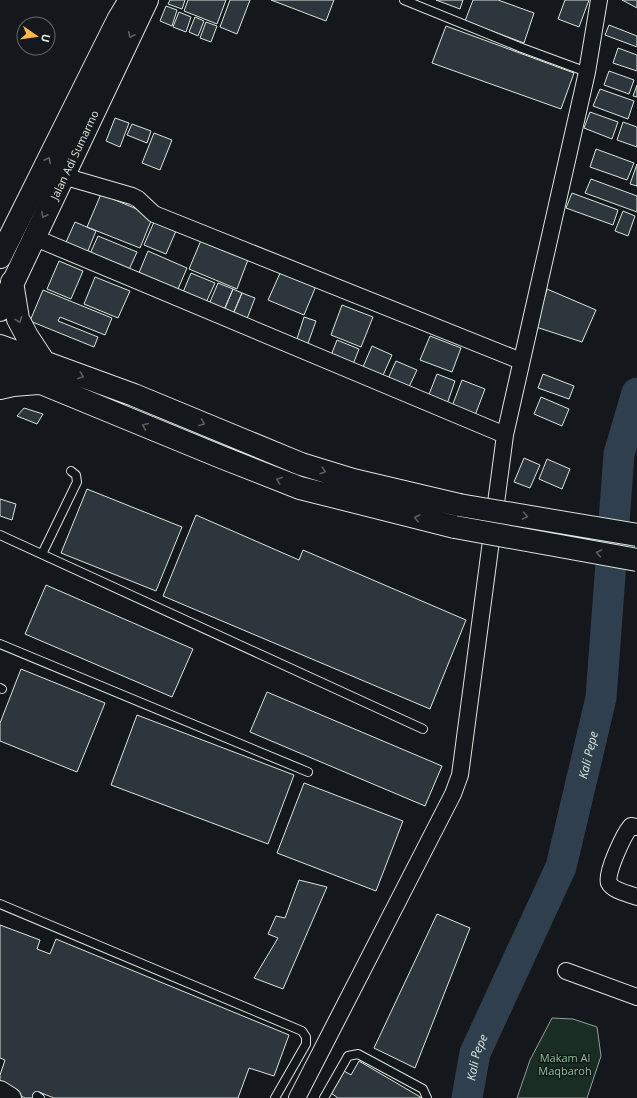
<svg xmlns="http://www.w3.org/2000/svg" width="637" height="1098" font-family="'Open Sans',sans-serif">
	<style>
		.green { fill: #1a2d24; stroke: #939e99 }
		.lines { fill: none; stroke-linecap: round; stroke-linejoin: round }
		.river { stroke: #2f3f4d; stroke-width: 31 }
		.building { fill: #2c363c; stroke: #d8e6dc }
		.service-casing { stroke: #d8e6dc; stroke-width: 10 }
		.minor-casing { stroke: #d8e6dc; stroke-width: 18 }
		.tertiary-casing { stroke: #d8e6dc; stroke-width: 22 }
		.secondary-casing { stroke: #d8e6dc; stroke-width: 24 }
		.motorway-casing { stroke: #d8e6dc; stroke-width: 24 }
		.service { stroke: #14181c; stroke-width: 8 }
		.minor { stroke: #14181c; stroke-width: 16 }
		.tertiary { stroke: #14181c; stroke-width: 20 }
		.secondary { stroke: #14181c; stroke-width: 22 }
		.motorway { stroke: #14181c; stroke-width: 22 }
		.motorway-bridge-casing { stroke: #d8e6dc; stroke-width: 24; stroke-linecap: butt }
		.motorway-bridge { stroke: #14181c; stroke-width: 22 }
		.oneway { stroke: #59605f }
		.labels { text-anchor: middle; dominant-baseline: central; stroke-width: 3; stroke-linejoin: round; paint-order: stroke }
		.street-label { font-size: 11px; fill: #d8e6dc; stroke: #14181c }
		.park-label { font-size: 11px; fill: #8ac095; stroke: #14181c }
		.water-label { font-size: 12px; font-style: italic; fill: #d8e6dc; stroke: #14181c }
	</style>
	<rect width="100%" height="100%" fill="#14181c"/>
	<!-- green -->
	<path class="green" d="M552 1018 573 1019 597 1027 601 1056 587 1098H517L530 1060Z"/>
	<g class="lines">
		<!-- river -->
		<path class="river" id="s1" d="M467 1098 475 1053 561 867 601 698 619 454 637 393"/>
	</g>
	<!-- building -->
	<path class="building" d="M170 0H185L182 9 168 4Z
		M188 0H226L217 24 184 11Z
		M230 0H250L237 34 220 27Z
		M271 0H334L326 21Z
		M436 0H463L460 9Z
		M473 0H498L534 13 524 43 465 21Z
		M565 0H589L579 27 558 19Z
		M622 0H637V8Z
		M166 6 177 10 172 26 160 21Z
		M179 12 191 17 186 32 173 27Z
		M195 17 204 21 198 36 189 32Z
		M206 22 217 26 211 42 200 38Z
		M609 25 637 36V47L605 35Z
		M446 26 574 73 561 109 432 63Z
		M618 48 637 55V71L613 63Z
		M609 71 634 80 629 94 604 85Z
		M637 85V97L633 96Z
		M600 89 634 101 628 119 593 106Z
		M590 112 618 122 612 139 584 128Z
		M115 118 129 123 120 147 106 141Z
		M623 122 637 127V147L617 140Z
		M132 124 151 131 147 143 127 135Z
		M154 133 172 140 160 170 142 163Z
		M596 149 634 163 627 180 590 167Z
		M637 164V186L630 184Z
		M591 179 637 196V212L585 193Z
		M572 193 618 210 613 225 566 208Z
		M101 194 153 216 140 248 87 227Z
		M623 211 635 216 628 236 615 231Z
		M75 222 96 231 85 258 63 249Z
		M154 222 176 231 166 254 144 245Z
		M98 236 137 252 128 272 89 256Z
		M202 238 249 257 237 289 189 269Z
		M148 251 187 268 175 296 136 280Z
		M59 261 83 271 71 299 47 289Z
		M281 271 316 286 304 315 268 300Z
		M191 273 215 283 204 307 181 297Z
		M95 277 130 291 118 318 84 304Z
		M218 283 233 289 222 315 207 309Z
		M233 289 242 293 231 319 222 315Z
		M547 289 596 310 582 342 536 327Z
		M43 290 112 318 105 335 60 317 58 321 98 337 94 347 30 321Z
		M242 293 255 298 245 324 231 319Z
		M342 305 373 317 361 347 331 335Z
		M304 317 316 321 307 346 296 342Z
		M430 336 461 348 452 372 420 360Z
		M337 340 359 349 352 367 330 358Z
		M372 346 392 355 380 382 360 374Z
		M396 361 417 370 408 389 387 381Z
		M437 374 455 381 447 404 428 397Z
		M543 374 574 386 569 399 538 388Z
		M462 380 485 389 474 418 451 409Z
		M541 397 569 409 562 426 534 414Z
		M24 408 43 414 37 424 17 416Z
		M524 458 540 465 530 488 514 482Z
		M547 459 570 469 562 489 539 479Z
		M87 489 182 527 156 591 61 553Z
		M0 499 16 504 12 520 0 516Z
		M196 515 299 560 303 550 466 620 430 709 163 596Z
		M46 585 193 649 172 697 25 634Z
		M21 669 105 703 77 772 0 741V723Z
		M267 692 442 766 425 806 250 732Z
		M137 715 294 775 268 844 111 785Z
		M304 783 403 821 376 891 277 853Z
		M299 880 327 887 283 989 254 978 278 938 268 934 276 916 285 918Z
		M437 914 470 928 415 1068 374 1048Z
		M0 925 40 940 37 949 50 954 56 939 289 1035 274 1076 249 1068 238 1098H54L39 1092 37 1098H25L0 1085V1075L5 1060 0 1058Z
		M359 1061 422 1098H338L331 1093 344 1071 351 1075Z"/>
	<g class="lines">
		<!-- service casing -->
		<g class="service-casing">
			<path id="service" d="M404 0 522 48 587 72
				M0 535 423 729
				M42 554 77 482 76 475 71 471
				M0 644 308 772
				M0 688 2 689
				M0 904 302 1031 306 1037V1044L275 1098
				M37 1096 40 1098
				M324 1098 348 1056 358 1054 423 1089 427 1098"/>
		</g>
		<!-- minor casing -->
		<g class="minor-casing">
			<path id="minor" d="M63 176 132 196 138 199 154 214 521 361
				M33 237 505 435
				M637 827 631 826C624 834 605 874 609 883 613 891 630 894 637 897
				M566 971 637 997
				M297 1098 453 794 460 775 505 435 587 72 599 0"/>
		</g>
		<!-- tertiary casing -->
		<g class="tertiary-casing">
			<path id="tertiary" d="M0 1091 11 1098"/>
		</g>
		<!-- secondary casing -->
		<g class="secondary-casing">
			<g id="secondary">
				<path d="M0 257 118 20 130 0"/>
				<path id="s2" d="M0 310 147 0"/>
			</g>
		</g>
		<!-- motorway casing -->
		<g class="motorway-casing">
			<path id="motorway" d="M12 282 18 319 27 336 44 362
				M0 346 134 395 301 464 353 480 459 505
				M0 366 221 457 300 488 455 527
				M0 388 13 385 38 383"/>
		</g>
		<!-- service -->
		<use href="#service" class="service"/>
		<!-- minor -->
		<use href="#minor" class="minor"/>
		<!-- tertiary -->
		<use href="#tertiary" class="tertiary"/>
		<!-- secondary -->
		<use href="#secondary" class="secondary"/>
		<!-- motorway -->
		<use href="#motorway" class="motorway"/>
		<!-- motorway-bridge casing -->
		<g class="motorway-bridge-casing">
			<path id="motorway-bridge" d="M459 505 637 535
				M455 527 637 560"/>
		</g>
		<!-- motorway-bridge -->
		<use href="#motorway-bridge" class="motorway-bridge"/>
	</g>
	<!-- one-way arrows -->
	<defs><path id="oneway-chevron" d="M-2-3.5L2.5 0L-2 3.5" fill="none" stroke-width="1.6" stroke-linecap="round" stroke-linejoin="round"/></defs>
	<g class="oneway">
		<use href="#oneway-chevron" transform="translate(131 35) rotate(116)"/>
		<use href="#oneway-chevron" transform="translate(48 160) rotate(-63)"/>
		<use href="#oneway-chevron" transform="translate(44 215) rotate(116)"/>
		<use href="#oneway-chevron" transform="translate(19 320) rotate(69)"/>
		<use href="#oneway-chevron" transform="translate(81 376) rotate(20)"/>
		<use href="#oneway-chevron" transform="translate(202 423) rotate(22)"/>
		<use href="#oneway-chevron" transform="translate(145 426) rotate(-157)"/>
		<use href="#oneway-chevron" transform="translate(323 471) rotate(17)"/>
		<use href="#oneway-chevron" transform="translate(279 480) rotate(-160)"/>
		<use href="#oneway-chevron" transform="translate(525 516) rotate(10)"/>
		<use href="#oneway-chevron" transform="translate(417 518) rotate(-167)"/>
		<use href="#oneway-chevron" transform="translate(599 553) rotate(-170)"/>
	</g>
	<g class="labels">
		<!-- street labels -->
		<g class="street-label">
			<text stroke="none"><textPath href="#s2" startOffset="172">Jalan Adi Sumarmo</textPath></text>
		</g>
		<!-- park labels -->
		<g class="park-label">
			<text x="565" y="1057">Makam Al<tspan x="565" dy="13">Maqbaroh</tspan></text>
		</g>
		<!-- water labels -->
		<g class="water-label">
			<text stroke="none"><textPath href="#s1" startOffset="366">Kali Pepe</textPath></text>
			<text stroke="none"><textPath href="#s1" startOffset="42">Kali Pepe</textPath></text>
		</g>
	</g>
	<!-- north arrow -->
	<g transform="translate(36 36) rotate(103)"><circle r="19" fill="#14181c" stroke="#626a69"/>
	<path d="M0-3L7 15L0 10L-7 15Z" fill="#ffb74d"/>
	<text y="-6" font-size="11" font-weight="bold" text-anchor="middle" fill="#d8e6dc">U</text>
	</g>
</svg>
